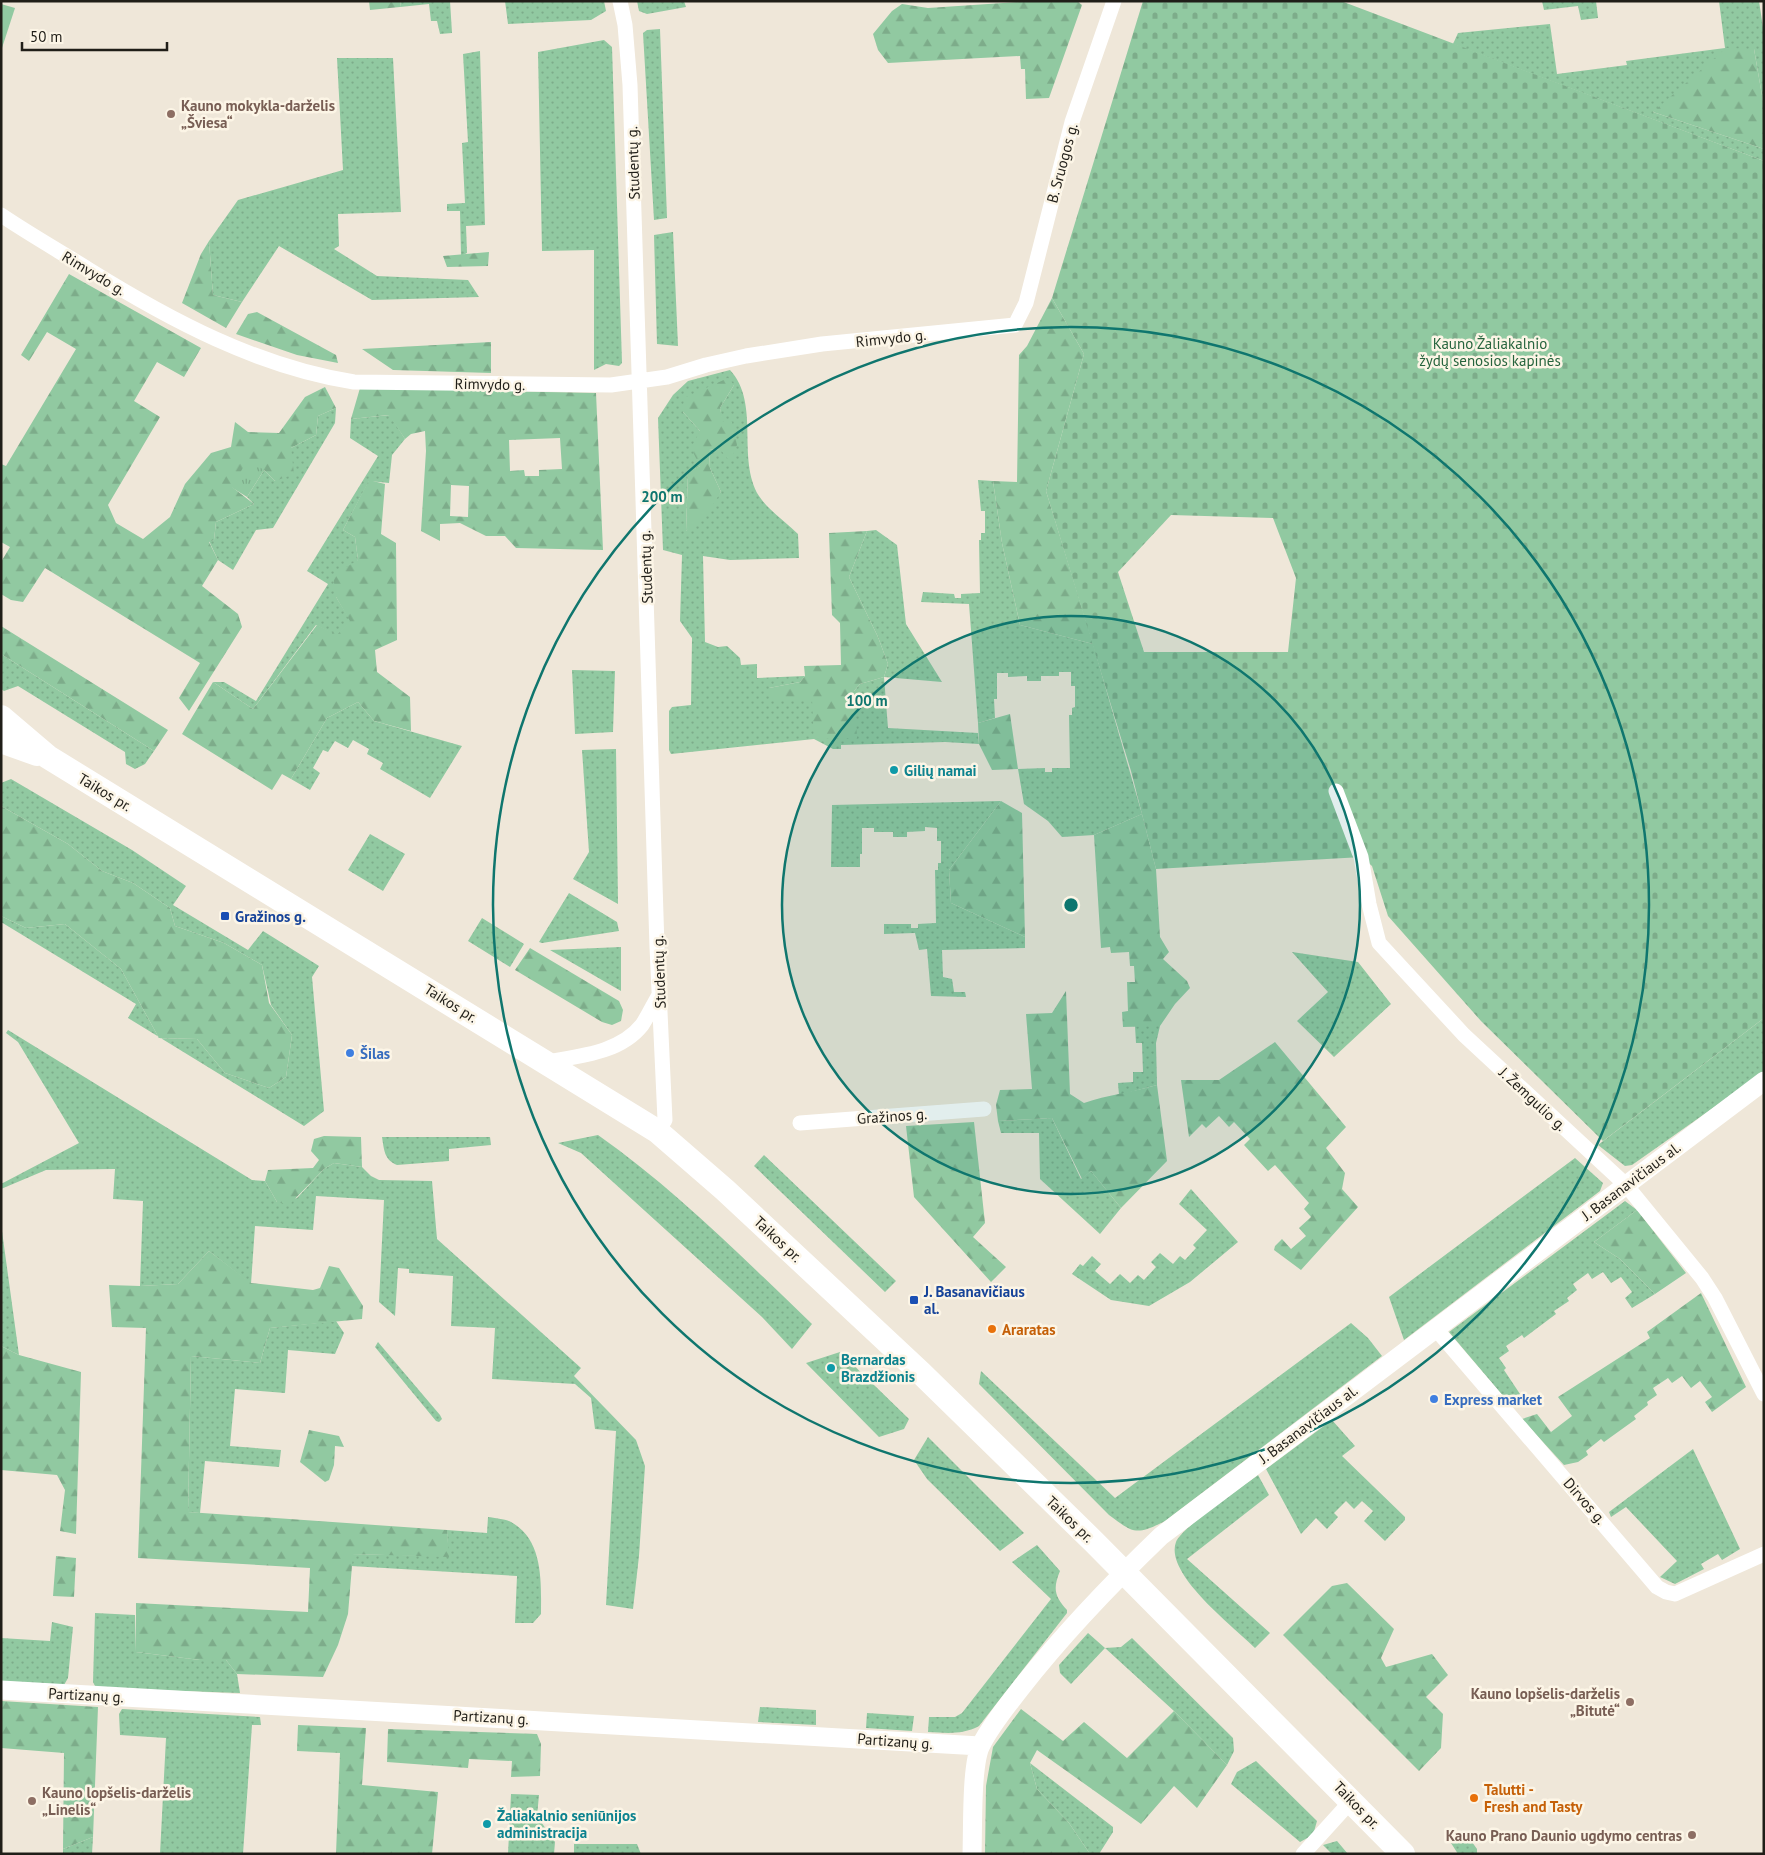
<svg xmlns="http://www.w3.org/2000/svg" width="1765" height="1855" font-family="'PT Sans',sans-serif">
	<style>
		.grass { fill: url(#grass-dots); fill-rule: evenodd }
		.forest { fill: url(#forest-firs); fill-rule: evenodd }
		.cemetery { fill: url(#cemetery-stones); fill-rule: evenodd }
		.park { fill: url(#park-tufts) }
		.pitch { fill: #91c9a1 }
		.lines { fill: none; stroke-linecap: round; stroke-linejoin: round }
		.minor { stroke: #fff; stroke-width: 15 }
		.tertiary { stroke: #fff; stroke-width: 19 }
		.primary { stroke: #fff; stroke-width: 24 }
		.ring { fill: none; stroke: #0f766e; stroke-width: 2.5 }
		.education-dot { fill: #8d6e63; stroke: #fcf5e6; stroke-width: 2 }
		.culture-dot { fill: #0f9aa8; stroke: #fcf5e6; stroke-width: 2 }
		.transit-dot { fill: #1a4fb4; stroke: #fcf5e6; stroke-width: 2 }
		.shop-dot { fill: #3f7fe0; stroke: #fcf5e6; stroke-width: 2 }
		.food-dot { fill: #e8710a; stroke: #fcf5e6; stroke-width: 2 }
		.labels { text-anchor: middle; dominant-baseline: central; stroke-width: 5; stroke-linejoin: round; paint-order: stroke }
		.education-label { font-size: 15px; font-weight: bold; fill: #785e54; stroke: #fcf5e6; text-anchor: start }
		.street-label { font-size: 15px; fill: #201e18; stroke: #fcf5e6 }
		.park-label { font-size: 15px; fill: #26643d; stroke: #fcf5e6 }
		.culture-label { font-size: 15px; font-weight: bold; fill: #0d838f; stroke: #fcf5e6; text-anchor: start }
		.transit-label { font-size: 15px; font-weight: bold; fill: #164399; stroke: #fcf5e6; text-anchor: start }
		.shop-label { font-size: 15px; font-weight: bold; fill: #366cbe; stroke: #fcf5e6; text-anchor: start }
		.food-label { font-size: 15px; font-weight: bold; fill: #c56008; stroke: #fcf5e6; text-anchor: start }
		.centre { fill: #0f766e; stroke: #fcf5e6; stroke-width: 2.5 }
		.ring-label { font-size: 15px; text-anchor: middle; font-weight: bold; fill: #0f766e; stroke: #fcf5e6; stroke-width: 5; stroke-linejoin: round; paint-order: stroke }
	</style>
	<defs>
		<pattern id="grass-dots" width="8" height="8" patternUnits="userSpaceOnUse" patternTransform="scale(1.25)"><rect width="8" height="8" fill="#91c9a1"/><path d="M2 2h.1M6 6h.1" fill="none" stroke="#7dac8a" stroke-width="1.8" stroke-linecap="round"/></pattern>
		<pattern id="forest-firs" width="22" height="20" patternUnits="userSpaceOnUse" patternTransform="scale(1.25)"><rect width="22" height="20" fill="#91c9a1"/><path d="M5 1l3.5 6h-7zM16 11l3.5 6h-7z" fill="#7dac8a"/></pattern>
		<pattern id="cemetery-stones" width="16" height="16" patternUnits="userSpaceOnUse" patternTransform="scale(1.25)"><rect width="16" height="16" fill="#91c9a1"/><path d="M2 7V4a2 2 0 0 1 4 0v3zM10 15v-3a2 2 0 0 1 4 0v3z" fill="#7dac8a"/></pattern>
		<pattern id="park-tufts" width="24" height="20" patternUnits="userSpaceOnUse" patternTransform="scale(1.25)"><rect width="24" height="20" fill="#91c9a1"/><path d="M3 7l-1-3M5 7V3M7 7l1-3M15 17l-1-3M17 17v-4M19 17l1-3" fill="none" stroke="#7dac8a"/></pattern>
	</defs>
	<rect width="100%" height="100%" fill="#efe7d9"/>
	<!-- grass -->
	<path class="grass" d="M401 1H450L452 33 440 34 437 21H431L429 4 400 7Z
		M505 1H604L606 11 591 20 508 24Z
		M637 1H684L686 7 647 14 639 11Z
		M1542 1H1596L1598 18 1581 20 1578 6 1544 10Z
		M1719 1H1759L1764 34V107L1754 49 1653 112 1764 149V161L1453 44 1458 33 1550 24 1557 74 1627 65 1626 61 1725 48Z
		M660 29 667 218 654 220 643 33 647 30Z
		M604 40 612 47 622 363 619 366 606 364 594 370V250L542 251 538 52Z
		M480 51 485 225 466 226 467 253 461 256 460 211H447V204L465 203 462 143 468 142 463 54Z
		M337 58H393L401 212 338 214 339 246 334 249 377 276 468 280 479 297 372 300 279 246 242 302 213 295 209 241 238 200 343 170Z
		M673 232 678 346 657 344 654 235Z
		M730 370C761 404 736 458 759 496 768 510 786 522 798 534L799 558 730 560 703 556 705 642 718 647 727 646 740 658 741 665 757 664V678L805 676 800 682 769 688 854 691 860 684 884 677 888 664 878 637 849 577 867 531 876 530 897 545 906 624 942 682 884 677 888 728 978 733 979 744 945 742 841 745V749H833L814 739 671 754 669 750V711L672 707 691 705 692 638 680 621 682 555 663 550 658 418 673 395 688 381ZM734 385 720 408 722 423 720 449 709 450 710 468 721 492 686 531 688 473 700 466V431L683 412Z
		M336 408 335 423 273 528 256 530 233 570 218 560 209 541 214 540 216 522 254 504 247 497 264 470 275 481 291 448 316 435 318 416Z
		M390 415 405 439 392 455 389 483 369 481 343 530 355 537 358 560 336 597 351 621 337 636 316 625 253 709 213 682H224L256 701 328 584 307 571 378 456 350 438 351 419Z
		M978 480 993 481 1002 543 1020 625 1093 644 1142 814 1094 835 1062 837 1048 821 1024 804 1018 769 1045 768V772H1052V768H1070L1069 715H1072V708L1075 707V686H1071V672H1059V676H1041V681H1027V676L1008 677V673H997V699H994L995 718 978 723 969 604 921 602 923 592 954 594 955 598H961V594L980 593 979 540H981V533H985V511H981Z
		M1 654 154 751 145 764 135 769 126 764 125 752 18 686 4 691 1 689Z
		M572 670 615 671 613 732 575 734Z
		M358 702 374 721 462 746 430 798 380 769 383 763 367 754 369 749 353 740 348 748 335 741 328 752 323 750 313 768 320 773 310 790 291 779 327 718Z
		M616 749 618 904 573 879 589 852 582 750Z
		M11 779 132 850 186 886 173 905 248 950 263 931 319 966 312 977 324 1111 304 1126 128 1018 136 1004 1 922V916L26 928 65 924 121 969 159 1038 197 1039 225 1073 269 1088 286 1077 292 1035 271 1005 262 965 224 943 175 926 170 908 133 883 102 871 68 844 1 806V783Z
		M1001 801 949 870 951 903 1025 937V948L942 950 943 977 952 979 954 992H965L966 997 931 996 927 949 919 950 915 933 884 934V924H911V928H918V924L936 923 935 870H938V863H941V841H937V828L925 827V831L907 832V837H893V832H874V828H862V854H860V867H831L832 805Z
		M370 834 405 854 383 891 348 870Z
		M569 893 617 922 619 931 542 943 539 942Z
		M482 918 524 944 510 967 468 941Z
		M621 947V991L550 950Z
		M1292 952 1358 962 1391 1004 1334 1057 1297 1021 1328 992Z
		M1764 1018V1072L1632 1165 1625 1166 1598 1145Z
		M1135 1026H1160L1156 1043 1157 1085 1119 1095 1118 1083 1133 1082V1072H1143L1142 1043H1136Z
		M8 1030 252 1180 265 1181 277 1202 297 1198 324 1169 334 1163 362 1167 371 1176 379 1180 432 1181 437 1239 581 1368 574 1376 636 1440 645 1466 639 1556 633 1609 606 1605 616 1431 595 1429 591 1398 575 1384 492 1379 495 1328 451 1326 453 1276 409 1273V1269L398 1268 395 1316 379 1302 384 1200 316 1196 313 1230 255 1226 251 1284 209 1251 178 1284 140 1286 143 1201 113 1199 115 1169 46 1170 1 1189V1184L79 1143 18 1042 6 1033Z
		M1052 1118 1081 1179 1091 1171 1121 1208 1100 1234 1040 1179 1039 1133H1001L998 1121Z
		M598 1135C676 1190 743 1258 812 1324L792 1349 762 1317 581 1153 558 1143Z
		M382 1137H490L491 1145 449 1149V1161L397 1165C384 1160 384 1149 382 1137Z
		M764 1155 896 1281 885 1292 754 1166Z
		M1575 1158 1603 1183 1600 1191 1404 1340 1389 1297Z
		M1191 1189 1238 1242 1190 1282 1149 1306 1111 1300 1072 1274 1080 1264 1083 1266 1092 1256 1101 1264 1095 1271 1110 1284 1120 1274 1130 1283 1138 1275 1144 1280 1156 1267 1151 1262 1160 1253 1173 1264 1180 1256 1185 1260 1196 1248 1193 1245 1207 1230 1179 1204Z
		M1625 1201 1637 1210 1594 1242 1620 1259 1655 1294 1632 1308 1625 1298 1632 1292 1621 1277 1611 1283 1603 1272 1592 1279 1588 1273 1573 1284 1577 1290 1567 1298 1569 1301 1554 1311 1556 1314 1524 1338 1522 1335 1506 1346 1509 1351 1499 1358 1506 1368 1504 1370 1520 1394 1509 1403 1449 1332Z
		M1 1224 19 1355 1 1346Z
		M336 1321 344 1333 335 1354 288 1350 285 1393 235 1389 230 1446 281 1450 279 1467 205 1461 200 1513 188 1512 191 1356 260 1363 270 1328Z
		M1351 1323 1368 1338 1382 1356 1165 1521C1136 1536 1133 1533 1109 1515L979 1384 981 1371 1115 1498Z
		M378 1342 440 1415 442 1419 439 1422 436 1421 375 1347Z
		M840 1352 909 1419 904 1429 879 1437 806 1363Z
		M1332 1420 1355 1446 1342 1456 1405 1517V1520L1385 1541 1364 1521 1373 1511 1362 1501 1354 1509 1346 1501 1334 1513 1338 1517 1327 1529 1316 1518 1301 1534 1266 1469Z
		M928 1437 1024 1533 1000 1551 927 1479 914 1460Z
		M1693 1449 1740 1549 1722 1560 1718 1554 1701 1564 1704 1569 1675 1584 1660 1577 1677 1561 1626 1507 1611 1517 1609 1512Z
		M1258 1475 1269 1495 1187 1559 1270 1633 1255 1648C1234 1627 1164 1574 1176 1542 1181 1528 1243 1486 1258 1475Z
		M488 1517C495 1518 505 1519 511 1522 544 1540 541 1583 541 1614L533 1623H515L517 1576 351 1566 352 1554 448 1556 447 1530 487 1533Z
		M1037 1545 1060 1571C1053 1588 1054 1596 1067 1610V1613L979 1726C962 1735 947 1733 928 1732L929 1717H955L962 1713 1051 1599 1012 1562Z
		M95 1613 135 1615 136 1652 200 1660H226L237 1674 240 1693 96 1688 93 1682Z
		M52 1622 73 1627 68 1678 64 1685 1 1681V1638L50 1641Z
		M1088 1633 1105 1648 1121 1647 1132 1638 1233 1738 1234 1751 1227 1765 1174 1711 1105 1648 1071 1684 1060 1673 1059 1665Z
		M760 1707 816 1710V1725L758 1722Z
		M122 1709 260 1717 261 1725H252L243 1854H160L166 1738 120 1735 119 1714Z
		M867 1713 914 1716 912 1731 866 1728Z
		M1256 1761 1317 1821 1313 1835 1300 1842 1231 1784 1237 1772Z
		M1030 1763 1113 1827V1832L1099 1854H1090L1069 1823 1037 1789Z
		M511 1794 539 1795 537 1816 555 1842 554 1854H508Z
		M93 1837 92 1854H63V1849Z
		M1337 1841 1348 1854H1332L1323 1845Z
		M1472 1842 1477 1849V1854H1458L1451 1843Z
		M574 1844H637L641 1854H574Z"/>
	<!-- forest -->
	<path class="forest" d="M369 1H401L400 7 370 10Z
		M1033 1H1077L1082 5 1049 98 1026 99 1025 69H1021L1020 56 888 63 878 50 873 34 892 11 902 4 928 8Z
		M1726 48 1754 49 1764 107V149L1653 112Z
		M209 241 213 295 242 302 226 328 182 303 201 254Z
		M489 252 488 266 447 267 443 256Z
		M69 274 201 348 184 377 157 362 134 401 160 417 108 505 116 523 143 539 170 517 185 484 211 453 231 447 235 422 248 432 279 433 305 397 325 387 336 408 318 416 316 435 291 448 294 474 275 481 264 470 232 487 254 504 216 522 214 540 209 542 218 560 202 586 238 614 242 627 189 711 179 698 200 663 45 568 23 602 11 600 1 594V562L10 547 1 542V464L6 466 76 349 47 332 29 361 21 355Z
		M1052 298 1084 354 1046 491 1093 644 1020 625 1002 543 993 481 1017 482 1019 355 1027 346Z
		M257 312 336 355 338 363 297 355 236 334 248 314Z
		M491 342V373L393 370 362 349Z
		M728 378 734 385 720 408 723 422H732L737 445 730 462 720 449 709 450 710 468 721 492 704 518 686 531 688 472 700 466 691 448 700 431 683 412 684 398Z
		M360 388 596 393 603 550 516 548 505 536H486L460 523 440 524V541L421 531 426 451 425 431 411 434 405 439 389 415 351 419ZM560 438 562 469 539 470V476H525L524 470 510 471 509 440ZM451 485 469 486 468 517 450 516Z
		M369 480 385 484 381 534 396 543 397 640 375 650 377 672 410 697 411 731 374 721 358 702 327 718 291 779 282 774 272 790 182 734 213 682 253 709 317 625 337 635 350 621 336 597 333 575 358 560 355 537 343 530Z
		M867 531 849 577 878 637 888 664 884 677 860 684 854 691 857 738 814 739 812 700 770 701 769 688 800 682 805 676 804 666 841 665 840 623 832 615 829 533Z
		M1 626 168 730 154 751 1 654Z
		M1010 714 1018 769 992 770 979 744 978 723Z
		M1001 801 1022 813 1025 937 951 903 949 870Z
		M1 806 68 844 102 871 133 883 170 908 175 926 224 943 262 965 269 1003 292 1035 286 1077 269 1088 225 1073 197 1039 159 1038 121 969 65 924 26 928 1 916Z
		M1142 814 1156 869 1160 937 1169 952 1163 959 1187 981 1190 988 1175 1004 1160 1026 1123 1027 1122 1012 1128 1011 1127 982H1135L1134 966H1130L1129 952 1111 953 1110 947 1101 948 1094 835Z
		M530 948 619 1001 623 1010 621 1021 612 1025 602 1022 515 970Z
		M1066 991 1070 1094 1084 1103C1107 1095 1132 1092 1157 1085L1167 1161 1121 1208 1091 1171 1082 1179 1052 1118 998 1121 996 1105 1000 1090 1032 1089 1026 1014 1052 1013Z
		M1275 1042 1346 1127 1326 1148 1345 1173 1342 1189 1358 1207 1301 1270 1274 1250 1275 1246 1282 1239 1291 1249 1306 1236 1299 1228 1311 1217 1304 1209 1309 1203 1275 1165 1268 1171 1244 1145 1250 1139 1234 1122 1229 1127 1219 1116 1206 1128 1202 1124 1189 1137 1181 1080H1219Z
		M974 1122 985 1223 973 1237 1006 1267 991 1282 914 1197 906 1126Z
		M324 1136 361 1137 362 1167 334 1163 324 1169 289 1205 277 1202 265 1181 268 1170 313 1168 319 1160 311 1151 314 1139Z
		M1637 1210 1686 1273 1655 1294 1620 1259 1594 1242Z
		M209 1251 251 1283 313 1290 320 1288 329 1266 339 1268 363 1306 362 1319 270 1328 260 1363 191 1356 188 1512 447 1530 449 1557 353 1554 348 1614 338 1645 323 1677 237 1674 226 1660H200L136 1652V1603L308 1612 310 1568 138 1558 146 1328 112 1327 109 1285 140 1286 178 1284Z
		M1701 1293 1746 1387 1712 1412 1705 1402 1712 1397 1700 1381 1691 1388 1682 1376 1672 1383 1668 1378 1653 1388 1657 1395 1647 1402 1648 1405 1634 1416 1636 1419 1604 1442 1601 1439 1586 1451 1588 1455 1578 1462 1564 1465 1522 1419 1537 1414 1551 1432 1572 1416 1558 1397 1650 1338 1647 1332Z
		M1 1346 19 1355 81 1372 76 1534 60 1531 65 1490 57 1475 1 1470Z
		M309 1430 339 1436 344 1447 335 1446 334 1465 329 1480 325 1482 300 1462Z
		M56 1556 76 1558 74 1597 53 1596Z
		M1347 1583 1394 1629 1381 1658 1386 1667 1432 1654 1448 1675 1426 1697 1443 1714 1441 1748 1419 1771 1283 1635 1332 1586Z
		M1 1701 98 1707 93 1837 63 1849 64 1753 1 1748Z
		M1021 1709 1063 1741 1084 1722 1127 1758 1174 1711 1227 1765 1197 1808 1174 1786 1141 1824 1037 1750 1030 1763 1037 1789 1069 1823 1090 1854H985L986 1786 993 1747Z
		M298 1725 366 1728 362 1785 438 1792 432 1854H336L340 1753 297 1751Z
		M388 1729 537 1734 541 1744 540 1776 511 1777 512 1761 469 1759 468 1768 387 1762Z"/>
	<!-- cemetery -->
	<path class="cemetery" d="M1143 1H1341L1764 161V1018L1603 1141 1481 1021 1388 916 1372 866 1362 857 1156 869 1131 771 1046 491 1084 354 1052 298ZM1171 515 1273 518 1296 578 1288 652H1144L1118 572Z"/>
	<!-- park -->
	<path class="park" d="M248 460 264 470 247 497 231 487Z"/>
	<!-- pitch -->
	<path class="pitch" d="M1 4 15 8 1 51Z"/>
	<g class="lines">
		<!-- minor -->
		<path class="minor" d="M620 1 625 25 630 85 657 947 665 1120 657 1131
			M1 215C29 234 59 251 88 269 170 320 258 367 354 382L611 385 667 377 706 365 746 356 822 344 1015 325 1026 303 1072 122 1114 1
			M1336 791 1361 857 1369 904 1379 943 1464 1035 1626 1185 1702 1278 1715 1298 1764 1394
			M547 1062C579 1056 620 1053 642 1025 648 1016 653 1005 659 995
			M800 1123 984 1109
			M1435 1328 1657 1587 1666 1592 1675 1594 1764 1554
			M1303 1854 1352 1800"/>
		<!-- tertiary -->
		<path class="tertiary" d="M1 1690 980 1746
			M972 1854C973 1829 971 1764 981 1745 991 1725 1007 1706 1020 1689 1063 1634 1111 1584 1161 1536L1764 1081"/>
		<!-- primary -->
		<path class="primary" d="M1 717 48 757 657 1131 725 1190 922 1374 1094 1542 1403 1854
			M1 741 37 754"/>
	</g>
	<!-- distance rings -->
	<circle cx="1071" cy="905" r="289" fill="#0f766e" fill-opacity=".12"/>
	<g class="ring">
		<circle cx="1071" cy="905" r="289"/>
		<circle cx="1071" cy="905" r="578"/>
	</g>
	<!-- markers -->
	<g class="education-dot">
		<circle cx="171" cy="114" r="5"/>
		<circle cx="1630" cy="1702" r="5"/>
		<circle cx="32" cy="1801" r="5"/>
		<circle cx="1692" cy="1835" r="5"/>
	</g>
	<g class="culture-dot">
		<circle cx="894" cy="770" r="5"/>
		<circle cx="831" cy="1368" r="5"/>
		<circle cx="487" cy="1824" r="5"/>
	</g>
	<g class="transit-dot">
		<rect x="220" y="911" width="10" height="10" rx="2.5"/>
		<rect x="909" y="1295" width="10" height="10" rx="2.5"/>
	</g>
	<g class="shop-dot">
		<circle cx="350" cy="1053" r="5"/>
		<circle cx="1434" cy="1399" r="5"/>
	</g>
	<g class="food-dot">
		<circle cx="992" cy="1329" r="5"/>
		<circle cx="1474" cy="1798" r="5"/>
	</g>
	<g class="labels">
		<!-- education labels -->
		<g class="education-label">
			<text x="181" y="105">Kauno mokykla-darželis<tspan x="181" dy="17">„Šviesa“</tspan></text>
			<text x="1620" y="1693" text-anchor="end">Kauno lopšelis-darželis<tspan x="1620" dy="17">„Bitutė“</tspan></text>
			<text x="42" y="1792">Kauno lopšelis-darželis<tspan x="42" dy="17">„Linelis“</tspan></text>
			<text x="1682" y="1835" text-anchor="end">Kauno Prano Daunio ugdymo centras</text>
		</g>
		<!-- street labels -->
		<g class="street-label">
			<text transform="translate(633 163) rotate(-92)">Studentų g.</text>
			<text transform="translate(1062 163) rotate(-75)">B. Sruogos g.</text>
			<text transform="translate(94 273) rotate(31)">Rimvydo g.</text>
			<text transform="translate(891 338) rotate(-6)">Rimvydo g.</text>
			<text transform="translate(490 384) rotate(1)">Rimvydo g.</text>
			<text transform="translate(646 567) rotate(-92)">Studentų g.</text>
			<text transform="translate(105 792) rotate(31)">Taikos pr.</text>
			<text transform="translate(659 972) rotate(-92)">Studentų g.</text>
			<text transform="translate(451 1003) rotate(32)">Taikos pr.</text>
			<text transform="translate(1533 1099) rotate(43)">J. Žemgulio g.</text>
			<text transform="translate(892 1116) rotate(-4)">Gražinos g.</text>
			<text transform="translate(1631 1181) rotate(-37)">J. Basanavičiaus al.</text>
			<text transform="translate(778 1239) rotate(43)">Taikos pr.</text>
			<text transform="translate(1308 1424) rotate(-37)">J. Basanavičiaus al.</text>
			<text transform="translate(1585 1501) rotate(49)">Dirvos g.</text>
			<text transform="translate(1070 1519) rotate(44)">Taikos pr.</text>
			<text transform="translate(86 1695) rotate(3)">Partizanų g.</text>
			<text transform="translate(491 1717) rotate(3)">Partizanų g.</text>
			<text transform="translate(895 1741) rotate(4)">Partizanų g.</text>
			<text transform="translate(1357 1805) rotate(46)">Taikos pr.</text>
		</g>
		<!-- park labels -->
		<g class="park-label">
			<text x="1490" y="343">Kauno Žaliakalnio<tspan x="1490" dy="17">žydų senosios kapinės</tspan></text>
		</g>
		<!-- culture labels -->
		<g class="culture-label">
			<text x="904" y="770">Gilių namai</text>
			<text x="841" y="1359">Bernardas<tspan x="841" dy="17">Brazdžionis</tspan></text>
			<text x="497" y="1815">Žaliakalnio seniūnijos<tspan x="497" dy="17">administracija</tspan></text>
		</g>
		<!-- transit labels -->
		<g class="transit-label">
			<text x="235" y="916">Gražinos g.</text>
			<text x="924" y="1291">J. Basanavičiaus<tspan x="924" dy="17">al.</tspan></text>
		</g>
		<!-- shop labels -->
		<g class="shop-label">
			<text x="360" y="1053">Šilas</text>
			<text x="1444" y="1399">Express market</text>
		</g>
		<!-- food labels -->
		<g class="food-label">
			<text x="1002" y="1329">Araratas</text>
			<text x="1484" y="1789">Talutti -<tspan x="1484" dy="17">Fresh and Tasty</tspan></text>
		</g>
	</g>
	<circle cx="1071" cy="905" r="8" class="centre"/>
	<g class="ring-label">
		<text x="662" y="502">200 m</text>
		<text x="867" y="706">100 m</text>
	</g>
	<!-- border -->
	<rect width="1765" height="1855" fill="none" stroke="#201e18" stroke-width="5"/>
	<!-- scale -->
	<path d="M22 42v8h145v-8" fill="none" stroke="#201e18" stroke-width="2.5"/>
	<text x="30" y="42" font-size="15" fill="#201e18" stroke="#fcf5e6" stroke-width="4" paint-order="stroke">50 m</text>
</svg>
